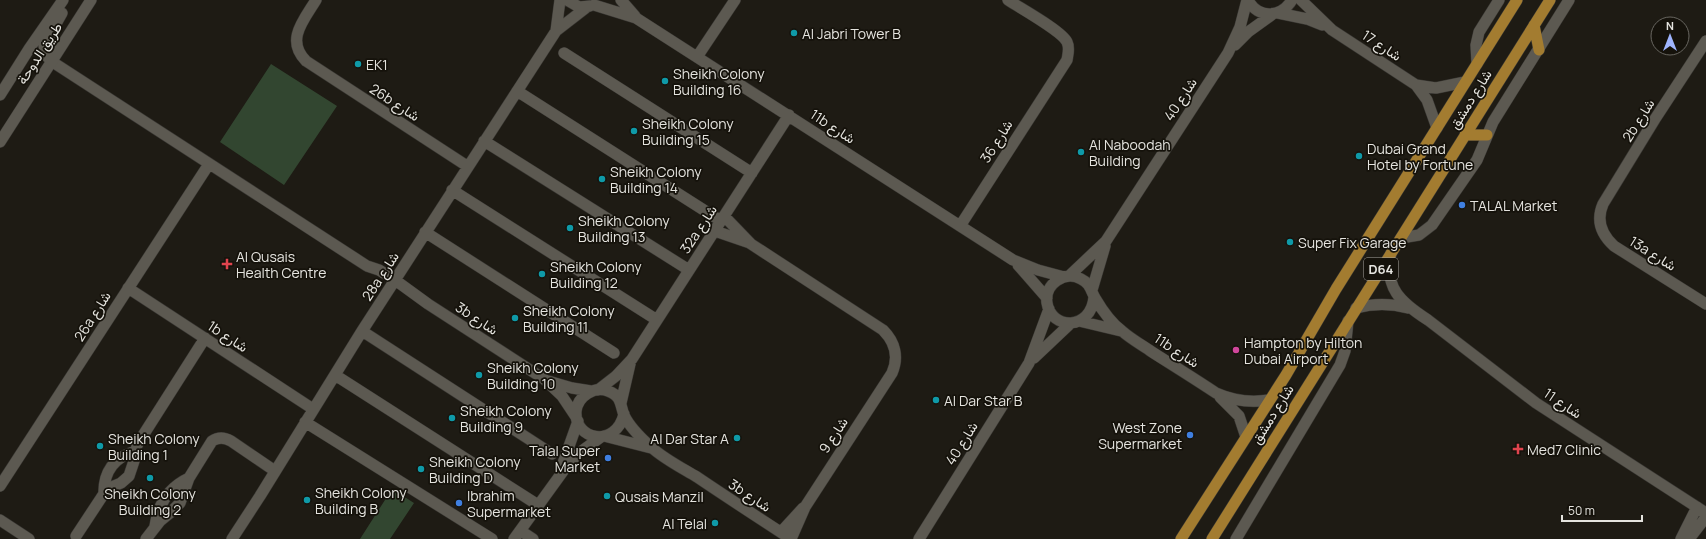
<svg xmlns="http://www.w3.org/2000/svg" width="1706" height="539" font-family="Manrope,Vazirmatn,sans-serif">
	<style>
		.green { fill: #324630 }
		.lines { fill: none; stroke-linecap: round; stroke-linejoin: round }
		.minor-casing { stroke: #393733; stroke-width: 12 }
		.secondary-casing { stroke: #393733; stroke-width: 12 }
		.primary-casing { stroke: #393733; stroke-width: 12 }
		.minor { stroke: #5c5951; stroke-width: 11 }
		.secondary { stroke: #5c5951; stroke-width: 11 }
		.primary { stroke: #a37c30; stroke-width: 11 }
		.culture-dot { fill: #0f9aa8; stroke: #15120b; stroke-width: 1.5 }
		.shop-dot { fill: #3f7fe0; stroke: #15120b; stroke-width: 1.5 }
		.health-dot { fill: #e0444e; stroke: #15120b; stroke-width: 1.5 }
		.hotel-dot { fill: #d1479c; stroke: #15120b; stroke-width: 1.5 }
		.labels { text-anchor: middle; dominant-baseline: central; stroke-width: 3.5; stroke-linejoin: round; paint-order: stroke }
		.shield { fill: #15120b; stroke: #a7a59f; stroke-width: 1 }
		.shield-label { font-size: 13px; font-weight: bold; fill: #e5e4df }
		.poi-label { font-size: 14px; fill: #e5e4df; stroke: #15120b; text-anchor: start }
		.street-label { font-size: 14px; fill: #e5e4df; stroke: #15120b }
	</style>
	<rect width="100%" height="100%" fill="#1e1b14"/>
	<!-- green -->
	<path class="green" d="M271 64 337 106 284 185 220 142Z
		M392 489 414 503 390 539H360Z"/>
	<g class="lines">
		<!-- minor casing -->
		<g class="minor-casing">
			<path id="minor" d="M316 0C304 20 285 40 306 61L467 166
				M567 0 579 7 590 6
				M621 0 635 16
				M1248 0C1258 19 1281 18 1292 0
				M1301 0 1332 30 1416 85 1427 100 1437 128
				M594 5 636 18 1013 260 1038 270 1064 277
				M1278 13 1307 19 1322 25
				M556 31 560 0
				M1706 41 1655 119 1603 204C1596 220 1601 234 1614 246L1706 304
				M1235 45 1248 32 1273 14
				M564 53 752 173
				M697 57 735 0
				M51 61 367 266 379 270 395 280 428 304 544 379 562 396 576 417
				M1477 64 1476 45 1479 32 1499 0
				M1416 85 1436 88 1465 82
				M517 91 721 221
				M484 141 689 270
				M452 190 657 320
				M724 216 751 244 883 330C895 342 899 357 892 373L805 507 791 539
				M960 226 1067 60C1068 54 1070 48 1067 42 1062 31 1020 8 1008 0
				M715 231 750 243
				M425 232 614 353
				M1401 238 1419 235 1432 225 1477 160 1493 122 1569 0
				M1391 253C1384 288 1400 302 1428 320L1536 403 1706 513
				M1018 265 1047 298
				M1069 276 1106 241 1228 53 1240 27 1247 0
				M128 288 313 409
				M1092 290 1105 246
				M1094 297C1091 331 1051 330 1047 303 1044 284 1065 270 1081 279 1090 283 1091 291 1095 298 1102 310 1111 323 1122 331 1131 339 1142 345 1152 352 1174 366 1195 379 1216 393 1234 401 1250 403 1269 400
				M1356 308C1374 303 1390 303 1408 308
				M1079 321 1121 331
				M362 331 552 454
				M1034 358 1071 323
				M335 375 538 505
				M548 381 572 388 591 391
				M598 390 616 376 632 359 789 115
				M1220 397 1239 416 1246 437
				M621 403 630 364
				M624 414C616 448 574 441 576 411 578 396 594 386 608 391 622 396 620 405 624 415 629 426 642 439 651 447 664 459 682 468 697 477 728 498 759 518 791 539
				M305 422 492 539
				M604 436 651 448
				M562 466 578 421
				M0 486 209 164
				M104 495C103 472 114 457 136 451
				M0 520 29 539
				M155 526C158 504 168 488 189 478
				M521 531 533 539
				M781 532 803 508
				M76 536 107 489 121 483 129 476 134 461 137 445 142 437 205 338
				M146 539 160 521 171 512 180 503 189 478 212 441C218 437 224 437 231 441L275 471
				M232 539 260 496 362 331 556 31 587 7
				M514 539 569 463 579 453 601 437
				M919 539 1029 363 1049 309
				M1236 539 1340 365 1345 351 1348 321
				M1681 539 1697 507
				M1689 539 1706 517"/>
		</g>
		<!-- secondary casing -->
		<g class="secondary-casing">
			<path id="secondary" d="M51 61 45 54 44 45 62 13
				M0 95 29 49 63 0
				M0 142 91 0"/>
		</g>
		<!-- primary casing -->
		<g class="primary-casing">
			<path id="primary" d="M1534 25 1539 50
				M1465 135H1487
				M1181 539 1286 375 1336 289 1517 0
				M1212 539 1550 0"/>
		</g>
		<!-- minor -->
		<use href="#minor" class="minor"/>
		<!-- secondary -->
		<use href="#secondary" class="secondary"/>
		<!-- primary -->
		<use href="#primary" class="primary"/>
	</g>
	<!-- markers -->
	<g class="culture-dot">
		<circle cx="794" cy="33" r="4"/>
		<circle cx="358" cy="64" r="4"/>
		<circle cx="665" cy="81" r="4"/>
		<circle cx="634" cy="131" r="4"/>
		<circle cx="1081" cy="152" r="4"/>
		<circle cx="1359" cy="156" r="4"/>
		<circle cx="602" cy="179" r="4"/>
		<circle cx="570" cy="228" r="4"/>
		<circle cx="1290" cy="242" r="4"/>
		<circle cx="542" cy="274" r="4"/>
		<circle cx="515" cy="318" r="4"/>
		<circle cx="479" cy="375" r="4"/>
		<circle cx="936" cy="400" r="4"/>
		<circle cx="452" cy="418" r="4"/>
		<circle cx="737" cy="438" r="4"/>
		<circle cx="100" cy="446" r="4"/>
		<circle cx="421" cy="469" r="4"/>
		<circle cx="150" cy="478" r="4"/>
		<circle cx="607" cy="496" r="4"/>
		<circle cx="307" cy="500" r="4"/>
		<circle cx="715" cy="523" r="4"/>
	</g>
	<g class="shop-dot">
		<circle cx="1462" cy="205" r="4"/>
		<circle cx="1190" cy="435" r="4"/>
		<circle cx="608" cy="458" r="4"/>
		<circle cx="459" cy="503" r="4"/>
	</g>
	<g class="health-dot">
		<path d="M225 258h4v4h4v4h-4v4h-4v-4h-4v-4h4z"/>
		<path d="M1516 443h4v4h4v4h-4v4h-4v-4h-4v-4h4z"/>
	</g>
	<circle class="hotel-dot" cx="1236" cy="350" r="4"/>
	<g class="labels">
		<!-- shield labels -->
		<rect class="shield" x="1364" y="258" width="34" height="22" rx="3"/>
		<g class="shield-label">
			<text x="1381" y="269">D64</text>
		</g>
		<!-- poi labels -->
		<g class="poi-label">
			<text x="802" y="33">Al Jabri Tower B</text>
			<text x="366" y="64">EK1</text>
			<text x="673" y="73">Sheikh Colony<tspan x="673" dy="16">Building 16</tspan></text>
			<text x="642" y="123">Sheikh Colony<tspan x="642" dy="16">Building 15</tspan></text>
			<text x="1089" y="144">Al Naboodah<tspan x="1089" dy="16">Building</tspan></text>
			<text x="1367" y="148">Dubai Grand<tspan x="1367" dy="16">Hotel by Fortune</tspan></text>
			<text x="610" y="171">Sheikh Colony<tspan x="610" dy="16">Building 14</tspan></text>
			<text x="1470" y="205">TALAL Market</text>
			<text x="578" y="220">Sheikh Colony<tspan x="578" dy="16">Building 13</tspan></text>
			<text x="1298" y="242">Super Fix Garage</text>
			<text x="236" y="256">Al Qusais<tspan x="236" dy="16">Health Centre</tspan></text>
			<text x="550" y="266">Sheikh Colony<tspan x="550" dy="16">Building 12</tspan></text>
			<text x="523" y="310">Sheikh Colony<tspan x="523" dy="16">Building 11</tspan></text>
			<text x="1244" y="342">Hampton by Hilton<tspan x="1244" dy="16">Dubai Airport</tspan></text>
			<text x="487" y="367">Sheikh Colony<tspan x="487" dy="16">Building 10</tspan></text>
			<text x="944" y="400">Al Dar Star B</text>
			<text x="460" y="410">Sheikh Colony<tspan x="460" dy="16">Building 9</tspan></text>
			<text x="1182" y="427" text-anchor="end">West Zone<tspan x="1182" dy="16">Supermarket</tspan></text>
			<text x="108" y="438">Sheikh Colony<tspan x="108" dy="16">Building 1</tspan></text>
			<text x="729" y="438" text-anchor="end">Al Dar Star A</text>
			<text x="1527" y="449">Med7 Clinic</text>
			<text x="600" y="450" text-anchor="end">Talal Super<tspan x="600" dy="16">Market</tspan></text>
			<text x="429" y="461">Sheikh Colony<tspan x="429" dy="16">Building D</tspan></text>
			<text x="315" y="492">Sheikh Colony<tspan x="315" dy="16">Building B</tspan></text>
			<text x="150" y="493" text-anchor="middle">Sheikh Colony<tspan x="150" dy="16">Building 2</tspan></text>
			<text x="467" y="495">Ibrahim<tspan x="467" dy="16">Supermarket</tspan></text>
			<text x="615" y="496">Qusais Manzil</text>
			<text x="707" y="523" text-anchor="end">Al Telal</text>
		</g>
		<!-- street labels -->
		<g class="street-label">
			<text transform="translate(1382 45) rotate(33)">شارع 17</text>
			<text transform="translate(39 53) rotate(-57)">طريق الدوحة</text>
			<text transform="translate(1180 99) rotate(-57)">شارع 40</text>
			<text transform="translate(1470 99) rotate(-58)">شارع دمشق</text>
			<text transform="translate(395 102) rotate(33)">26b شارع</text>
			<text transform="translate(1638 120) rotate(-58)">2b شارع</text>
			<text transform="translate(833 126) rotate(33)">11b شارع</text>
			<text transform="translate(996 141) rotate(-58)">شارع 36</text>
			<text transform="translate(698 229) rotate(-57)">32a شارع</text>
			<text transform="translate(1653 253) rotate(32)">13a شارع</text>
			<text transform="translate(380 276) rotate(-57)">28a شارع</text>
			<text transform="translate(92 316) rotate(-58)">26a شارع</text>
			<text transform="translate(477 318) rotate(33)">3b شارع</text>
			<text transform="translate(228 336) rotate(33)">1b شارع</text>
			<text transform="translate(1177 350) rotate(33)">11b شارع</text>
			<text transform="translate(1563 403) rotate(34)">شارع 11</text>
			<text transform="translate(1272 414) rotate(-58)">شارع دمشق</text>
			<text transform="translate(833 435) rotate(-57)">شارع 9</text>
			<text transform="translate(961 443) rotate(-58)">شارع 40</text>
			<text transform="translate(750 495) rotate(33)">3b شارع</text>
		</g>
	</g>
	<!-- north arrow -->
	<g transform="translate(1670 36)"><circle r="19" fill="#15120b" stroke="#686660"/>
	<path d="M0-3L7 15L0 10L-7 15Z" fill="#9eb4fd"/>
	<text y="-6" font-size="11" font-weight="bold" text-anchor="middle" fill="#e5e4df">N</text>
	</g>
	<!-- scale -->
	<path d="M1562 515v6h80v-6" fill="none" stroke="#e5e4df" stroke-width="2"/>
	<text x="1568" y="515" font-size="12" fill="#e5e4df" stroke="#15120b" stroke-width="3" paint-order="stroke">50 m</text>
</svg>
